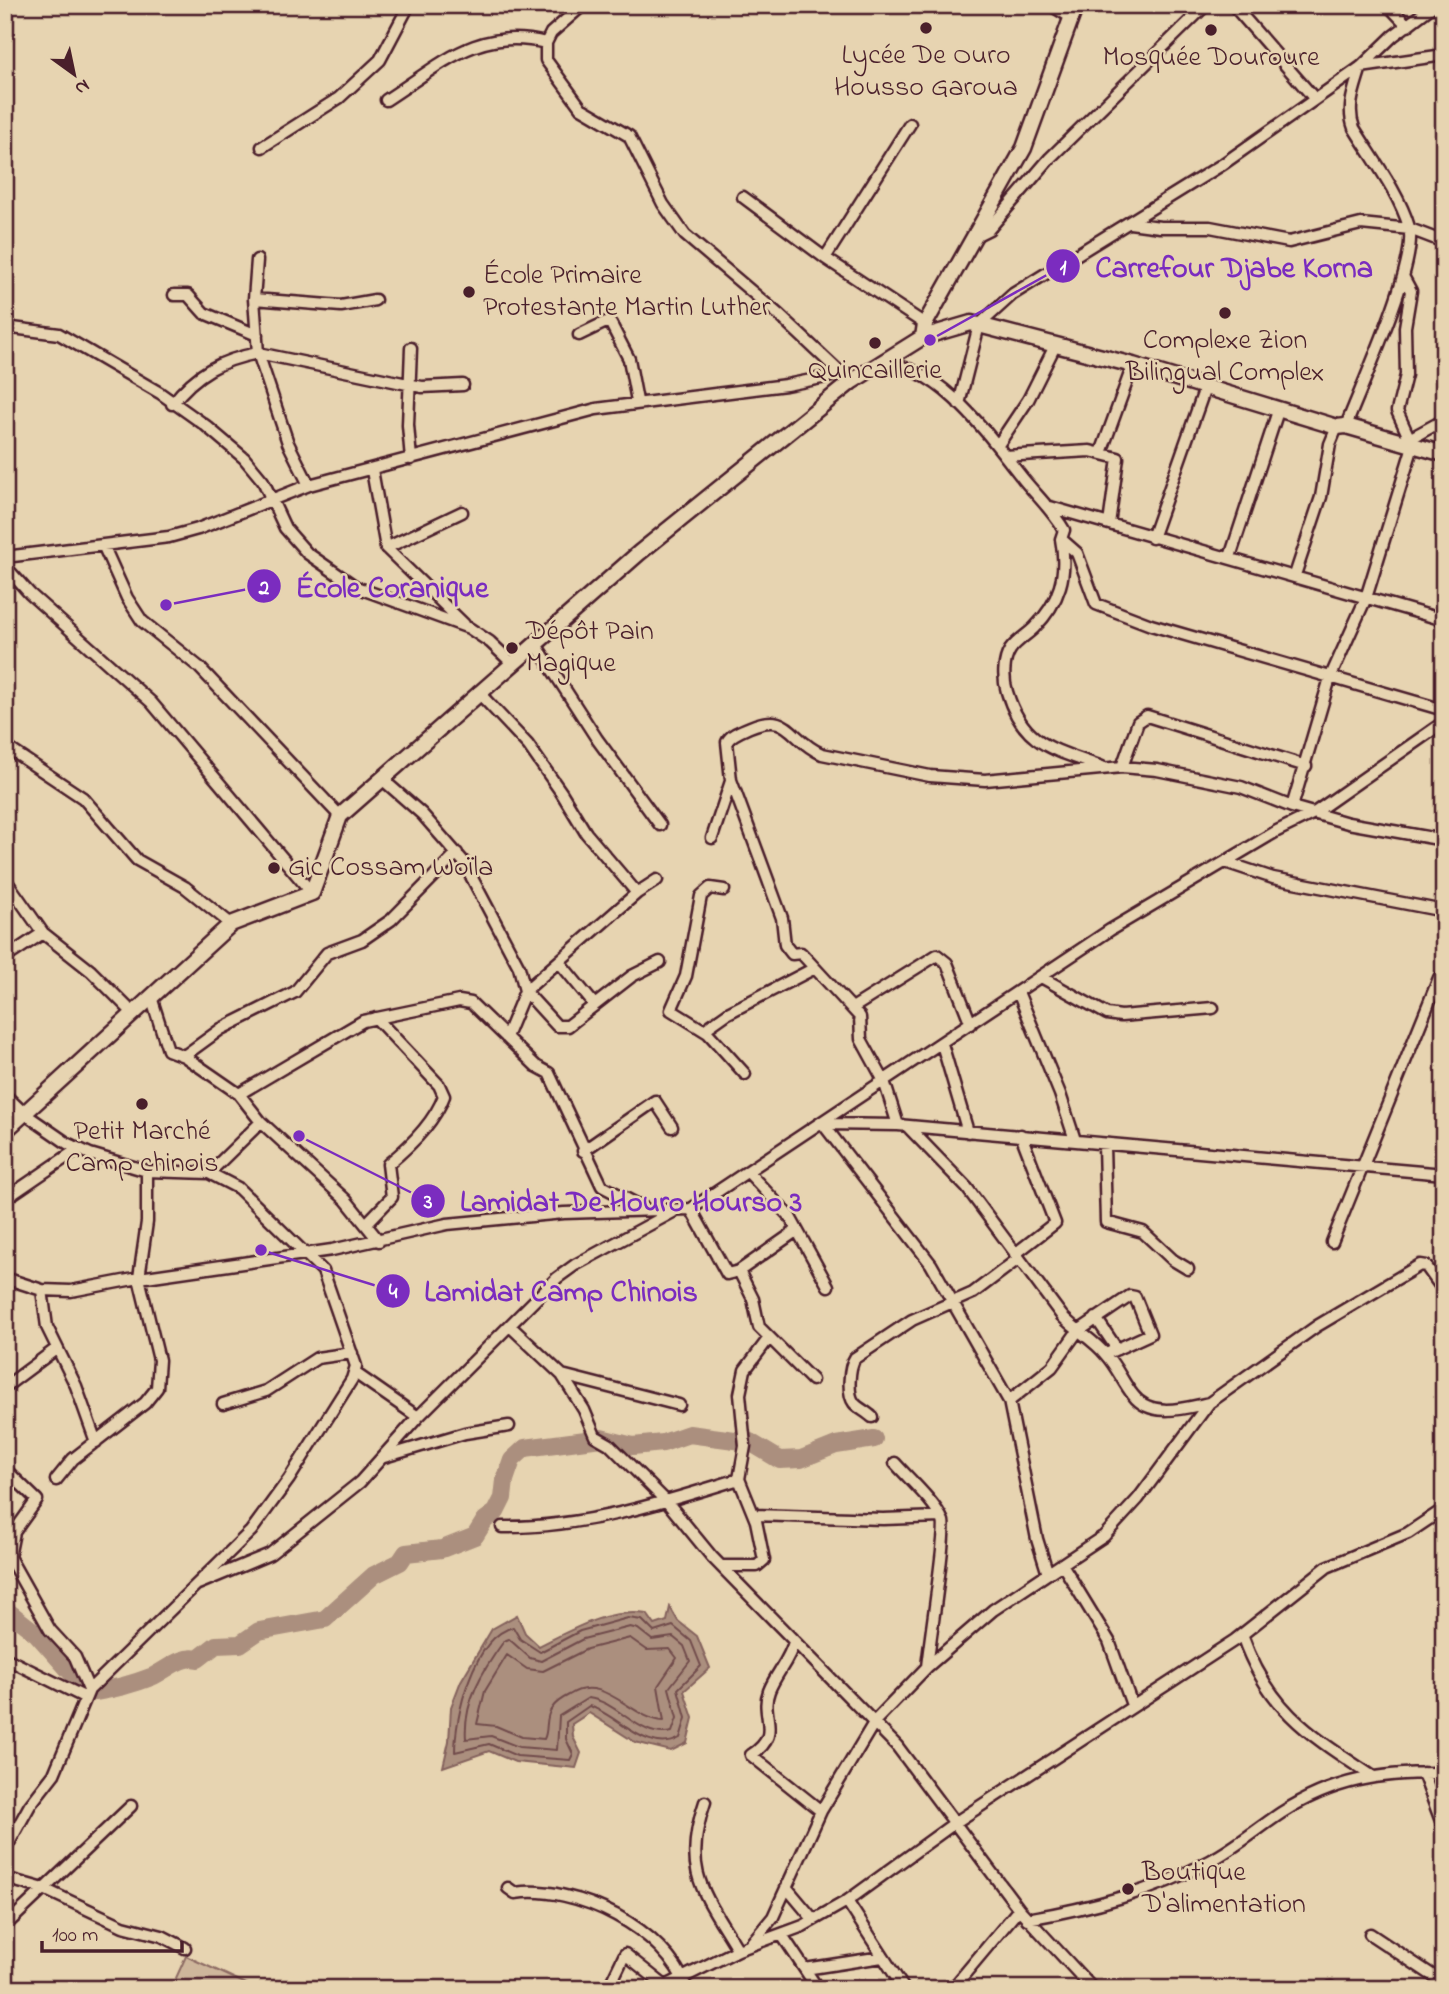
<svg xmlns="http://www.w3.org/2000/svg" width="1449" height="1994" font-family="'Indie Flower',sans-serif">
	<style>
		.green { fill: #ceb69b; stroke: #8c6a63; stroke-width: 2 }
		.water { fill: #ab8f7e; stroke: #84625d; stroke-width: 2 }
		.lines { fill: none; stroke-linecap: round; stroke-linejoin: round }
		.shore { stroke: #714c4c; stroke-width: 2 }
		.river { stroke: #ab8f7e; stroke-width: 18 }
		.street-casing { stroke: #4a1f2b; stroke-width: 15 }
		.secondary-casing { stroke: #4a1f2b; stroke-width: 19 }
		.street { stroke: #e7d4b1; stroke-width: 10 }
		.secondary { stroke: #e7d4b1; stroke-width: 14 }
		.poi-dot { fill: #4a1f2b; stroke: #e7d4b1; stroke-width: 2.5 }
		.labels { text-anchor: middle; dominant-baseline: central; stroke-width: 5; stroke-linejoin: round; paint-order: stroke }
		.poi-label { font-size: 28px; fill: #4a1f2b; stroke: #e7d4b1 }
		.leader { fill: none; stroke: #7b2cbf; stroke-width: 2.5 }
		.callout-dot { fill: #7b2cbf; stroke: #e7d4b1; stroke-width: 2.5 }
		.mark-label { font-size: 21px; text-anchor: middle; font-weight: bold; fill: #fff }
		.callout-label { font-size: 30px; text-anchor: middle; font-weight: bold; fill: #7b2cbf; stroke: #e7d4b1; stroke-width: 5; stroke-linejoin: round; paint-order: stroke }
	</style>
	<rect width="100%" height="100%" fill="#e7d4b1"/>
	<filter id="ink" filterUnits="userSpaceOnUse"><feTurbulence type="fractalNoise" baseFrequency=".0143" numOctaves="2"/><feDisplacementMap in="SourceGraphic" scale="14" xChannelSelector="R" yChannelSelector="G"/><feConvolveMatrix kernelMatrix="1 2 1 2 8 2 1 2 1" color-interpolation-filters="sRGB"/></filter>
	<g filter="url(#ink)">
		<!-- green -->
		<path class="green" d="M186 1956 257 1989H171Z"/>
		<!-- water -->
		<path class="water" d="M670 1607 678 1621 697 1636 710 1668 684 1691 693 1718 687 1743 671 1751 635 1742 589 1713 572 1724 573 1737 581 1753 576 1768 515 1762 489 1751 443 1767 449 1741 451 1707 461 1681 492 1629 517 1615 525 1633 539 1646C573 1629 608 1608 647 1614L655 1625 667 1621Z"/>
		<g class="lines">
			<!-- shore -->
			<path class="shore" d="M628 1618 642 1620 654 1632 673 1626 691 1641 701 1666 678 1689 686 1718 680 1738C648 1756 617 1714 589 1706L566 1722V1739L573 1754 570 1760 517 1756 489 1744 455 1752C455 1716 473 1638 513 1627L520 1639 540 1652 580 1631Z
				M630 1627 638 1629 652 1640 673 1637 684 1646 690 1661 669 1688 677 1718 672 1732C640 1740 618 1701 588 1698L559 1716 557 1750 519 1747 491 1736 466 1739C463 1702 483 1670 504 1641L509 1639 530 1658 541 1661 583 1639Z
				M630 1638 647 1650 670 1649 677 1658 658 1686 664 1721C630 1719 604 1672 569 1695 563 1698 556 1702 552 1708 544 1718 549 1730 544 1739L522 1737 496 1726 477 1724 485 1691 507 1655 527 1669 543 1671 587 1649Z"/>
			<!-- river -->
			<path class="river" d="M5 1609 37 1634 76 1678 95 1692C114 1689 133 1684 151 1677 167 1670 180 1655 198 1659L216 1645 240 1644 259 1631 325 1619 374 1575 400 1562 406 1553 442 1549 475 1536 485 1520 496 1512 503 1498 505 1480 512 1460 525 1448 601 1438 633 1446 663 1443 689 1434 750 1442 780 1460 801 1459 836 1445 874 1439"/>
			<!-- street casing -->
			<g class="street-casing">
				<path id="street" d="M583 5 551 33 546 43V60L581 108 629 136 663 204 685 235 778 314 845 377
					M1051 5 1072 18
					M1233 5 1314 98
					M1388 5 1408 26
					M386 100C441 65 477 26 546 43
					M262 147 339 98 380 60 409 5
					M743 197 825 258 925 324
					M1130 223 1160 227H1210L1289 242 1361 224 1410 229 1444 242
					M975 236 989 229 1050 158 1206 5
					M825 258 910 124
					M257 260 254 299 258 353 288 443 309 485
					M1404 278 1411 291 1405 327 1406 375 1397 411 1411 442
					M174 295H188L204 313 257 335
					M254 299 341 306 375 300
					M5 327 59 334 160 393 205 425 244 458 263 481 285 528 307 553 356 587 469 628 490 642 512 663
					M579 335 606 322 611 324 629 359 637 401
					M882 364C941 364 991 439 1024 480 1038 497 1053 511 1064 530L1061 539 1077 553 1096 604 1151 625 1444 710
					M172 404C196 373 221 360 258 353L422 387 463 385
					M959 404 979 325 1013 294 1223 164 1361 67 1393 36 1434 5
					M1346 426C1361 386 1419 262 1409 227 1399 193 1373 159 1354 128 1346 107 1355 88 1361 67L1444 55
					M998 445 1028 400 1055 346
					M1101 453 1133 365
					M1005 456 1090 451 1118 458 1109 524
					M411 459 408 425 411 348
					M372 470 386 548 464 624
					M1050 507 1444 620
					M1152 538 1205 388
					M1061 539C1068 574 1060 602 1034 628 1027 635 1016 641 1010 650 1003 661 1003 679 1007 692 1023 746 1054 749 1102 767
					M104 547 127 598 142 621 199 667 340 816
					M386 548 462 512
					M5 557 169 537 198 529 309 485 596 409 786 385 842 374
					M1230 557 1279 408
					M5 566 30 594 151 702 312 893
					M1295 575 1321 497 1330 444 1337 427
					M535 643 597 739 660 825
					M478 692 528 745 561 792 586 833 637 893
					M5 746 83 798 137 860 185 887 231 924
					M1122 767 1138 722 1147 716 1306 766
					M382 779 422 814 463 861 519 967 525 991 557 1026H568L632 976 660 962
					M1292 807 1330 678 1366 598 1413 446 1411 438 1444 420
					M712 838 731 781
					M1225 862 1273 878 1444 911
					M5 879 43 933 91 971 134 1014
					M724 890 710 888 701 896 686 976 671 1010 708 1033 745 1074
					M5 958 43 933
					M560 963 593 1003
					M1041 977 1107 1014 1121 1016 1213 1008
					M1018 992 1060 1094 1075 1140
					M152 1000 168 1050 184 1056 239 1094 261 1122 346 1200 379 1241
					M854 1007 937 955 947 963 971 1024
					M704 1030 728 1013 813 969
					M506 1037 525 991 637 893 657 880
					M942 1044 968 1132
					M184 1056 221 1029 295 992 327 953 362 940 391 920 457 853
					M239 1094 363 1021 459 1001 471 1003 536 1066 549 1073 602 1186 646 1209
					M5 1095 25 1114 67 1143 90 1154 147 1171 209 1173 238 1188 323 1271 356 1366 352 1379 289 1479 251 1531 89 1690 54 1774 30 1805 5 1850
					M823 1124 898 1125 1444 1174
					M823 1124 931 1264 1009 1401 1037 1539 1047 1571
					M898 1125 884 1081 861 1039 860 1017 801 953 792 954 785 945 782 918 731 780 727 742C731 734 741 731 750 727 790 710 789 740 822 754L930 776 985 780 1122 767 1157 770 1241 787 1292 807 1348 823 1444 840
					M909 1128 967 1188 1062 1316C1076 1331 1093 1339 1106 1355 1117 1367 1123 1383 1133 1395 1151 1419 1185 1408 1209 1403
					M1104 1145 1106 1222 1143 1232 1173 1260 1188 1269
					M583 1151 655 1101 672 1127
					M748 1172 790 1217 828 1286
					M209 1173 261 1122
					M5 1199 78 1149
					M691 1209 727 1274 739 1271 796 1231
					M367 1223 392 1197 388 1164C409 1147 434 1123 444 1096L439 1085 376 1018
					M1332 1242 1439 978 1444 977
					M1015 1254 1055 1223 1021 1135
					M739 1271 753 1299 759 1327 812 1380
					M5 1278 42 1290 71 1291 139 1278 332 1250 447 1224 564 1213 691 1209 1110 930 1277 831 1314 813 1444 722
					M42 1290 47 1327 76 1386 96 1442
					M1096 1318 1117 1349
					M510 1326 562 1375 584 1410 595 1436 609 1444 667 1502 712 1557 897 1746 1019 1909 1093 1989
					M355 1373 418 1417
					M562 1375 679 1405
					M5 1387 56 1349
					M1009 1401 1052 1367 1077 1332 1130 1296 1135 1297 1150 1334 1106 1354
					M223 1404 266 1391 317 1358 352 1353
					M872 1417C867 1412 858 1408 854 1403 847 1394 849 1367 855 1358L912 1320 973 1293 1018 1259
					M384 1457 465 1433 509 1426
					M895 1463C910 1480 934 1501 943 1521 947 1530 929 1646 927 1667
					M5 1469 37 1500 14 1532 9 1557 50 1630 75 1657 89 1690
					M56 1480 73 1459 145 1403 157 1388 159 1360 139 1278 147 1222V1171
					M754 1515 883 1519 941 1517
					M502 1527C584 1528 662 1503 739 1479
					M1062 1564 1109 1641 1132 1705
					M722 1566H757L764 1560 756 1521 739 1479 745 1446 740 1394 745 1370 769 1338
					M198 1584 270 1554 360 1482 418 1417 557 1278 575 1265 673 1212
					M1242 1635C1268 1710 1310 1735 1372 1776
					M794 1642C789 1661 776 1673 769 1691 759 1716 784 1734 751 1755L821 1811
					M5 1658 84 1697
					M1423 1773 1444 1829
					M705 1802C681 1871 704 1893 738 1950
					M5 1878 44 1889 123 1926 162 1936 185 1948
					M508 1888 515 1893C576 1884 666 1929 687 1989
					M787 1888 813 1919
					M847 1901 904 1989
					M1027 1919C1090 1908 1153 1892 1210 1861 1235 1848 1257 1829 1281 1813 1334 1779 1382 1772 1444 1773
					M5 1926 131 1806
					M1370 1934 1444 1983
					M782 1935 818 1989
					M749 1946 773 1917 821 1811 875 1721 927 1667 993 1610 1104 1536 1138 1499 1209 1403 1317 1326 1420 1265 1426 1266 1444 1291
					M805 1969 882 1957
					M1331 1987 1332 1989
					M608 1989 625 1954 665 1986
					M660 1989 738 1950 803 1926 847 1901 956 1822 1235 1640 1327 1567 1408 1533 1444 1509
					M952 1989 1019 1909"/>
			</g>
			<!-- secondary casing -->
			<g class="secondary-casing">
				<path id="secondary" d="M923 337 925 324 1024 148 1076 5
					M5 1131 231 924 312 893 340 816 639 553 851 382 923 337 971 323 1133 365 1337 427 1346 426 1444 454"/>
			</g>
			<!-- street -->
			<use href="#street" class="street"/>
			<!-- secondary -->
			<use href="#secondary" class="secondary"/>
		</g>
	</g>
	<!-- markers -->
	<g class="poi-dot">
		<circle cx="926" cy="28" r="7"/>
		<circle cx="1211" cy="30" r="7"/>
		<circle cx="469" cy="292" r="7"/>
		<circle cx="1225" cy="313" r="7"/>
		<circle cx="875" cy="343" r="7"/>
		<circle cx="512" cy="648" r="7"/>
		<circle cx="274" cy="868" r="7"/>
		<circle cx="142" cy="1104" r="7"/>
		<circle cx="1128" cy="1889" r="7"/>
	</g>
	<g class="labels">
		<!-- poi labels -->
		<g class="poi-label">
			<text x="926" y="56">Lycée De Ouro<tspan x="926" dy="32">Housso Garoua</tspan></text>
			<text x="1211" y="58">Mosquée Douroure</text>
			<text x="483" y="276" text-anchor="start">École Primaire<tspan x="483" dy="32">Protestante Martin Luther</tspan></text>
			<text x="1225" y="341">Complexe Zion<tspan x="1225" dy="32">Bilingual Complex</tspan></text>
			<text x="875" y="371">Quincaillerie</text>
			<text x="526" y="632" text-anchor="start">Dépôt Pain<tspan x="526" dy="32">Magique</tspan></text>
			<text x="288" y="868" text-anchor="start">Gic Cossam Woïla</text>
			<text x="142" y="1132">Petit Marché<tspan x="142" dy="32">Camp chinois</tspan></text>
			<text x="1142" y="1873" text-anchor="start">Boutique<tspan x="1142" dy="32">D'alimentation</tspan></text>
		</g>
	</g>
	<!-- callouts -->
	<path class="leader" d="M930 340L1063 266M166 605L264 586M299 1136L428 1201M261 1250L393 1291"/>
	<g class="callout-dot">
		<circle cx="930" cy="340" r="7"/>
		<circle cx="166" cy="605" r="7"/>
		<circle cx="299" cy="1136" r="7"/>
		<circle cx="261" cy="1250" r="7"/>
		<circle cx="1063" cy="266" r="18"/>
		<circle cx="264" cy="586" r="18"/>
		<circle cx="428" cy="1201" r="18"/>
		<circle cx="393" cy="1291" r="18"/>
	</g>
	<g class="mark-label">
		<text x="1063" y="274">1</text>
		<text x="264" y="594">2</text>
		<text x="428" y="1208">3</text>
		<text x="393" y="1298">4</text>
	</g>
	<g class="callout-label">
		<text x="1234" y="277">Carrefour Djabe Korna</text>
		<text x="392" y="597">École Coranique</text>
		<text x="631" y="1211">Lamidat De Houro Hourso 3</text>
		<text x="561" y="1301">Lamidat Camp Chinois</text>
	</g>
	<!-- margin -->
	<rect width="1449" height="1994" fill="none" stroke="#e7d4b1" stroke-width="28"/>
	<rect x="14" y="14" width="1421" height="1966" fill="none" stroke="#4a1f2b" stroke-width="2.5" filter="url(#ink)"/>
	<!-- north arrow -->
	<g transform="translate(74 74) rotate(147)" stroke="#e7d4b1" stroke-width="5" paint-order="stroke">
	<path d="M0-5L12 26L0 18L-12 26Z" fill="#4a1f2b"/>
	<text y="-10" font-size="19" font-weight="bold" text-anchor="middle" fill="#4a1f2b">N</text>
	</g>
	<!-- scale -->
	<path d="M42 1941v10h140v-10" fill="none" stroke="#4a1f2b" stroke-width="3.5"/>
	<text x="52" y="1941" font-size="21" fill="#4a1f2b" stroke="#e7d4b1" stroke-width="5" paint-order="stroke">100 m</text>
</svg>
